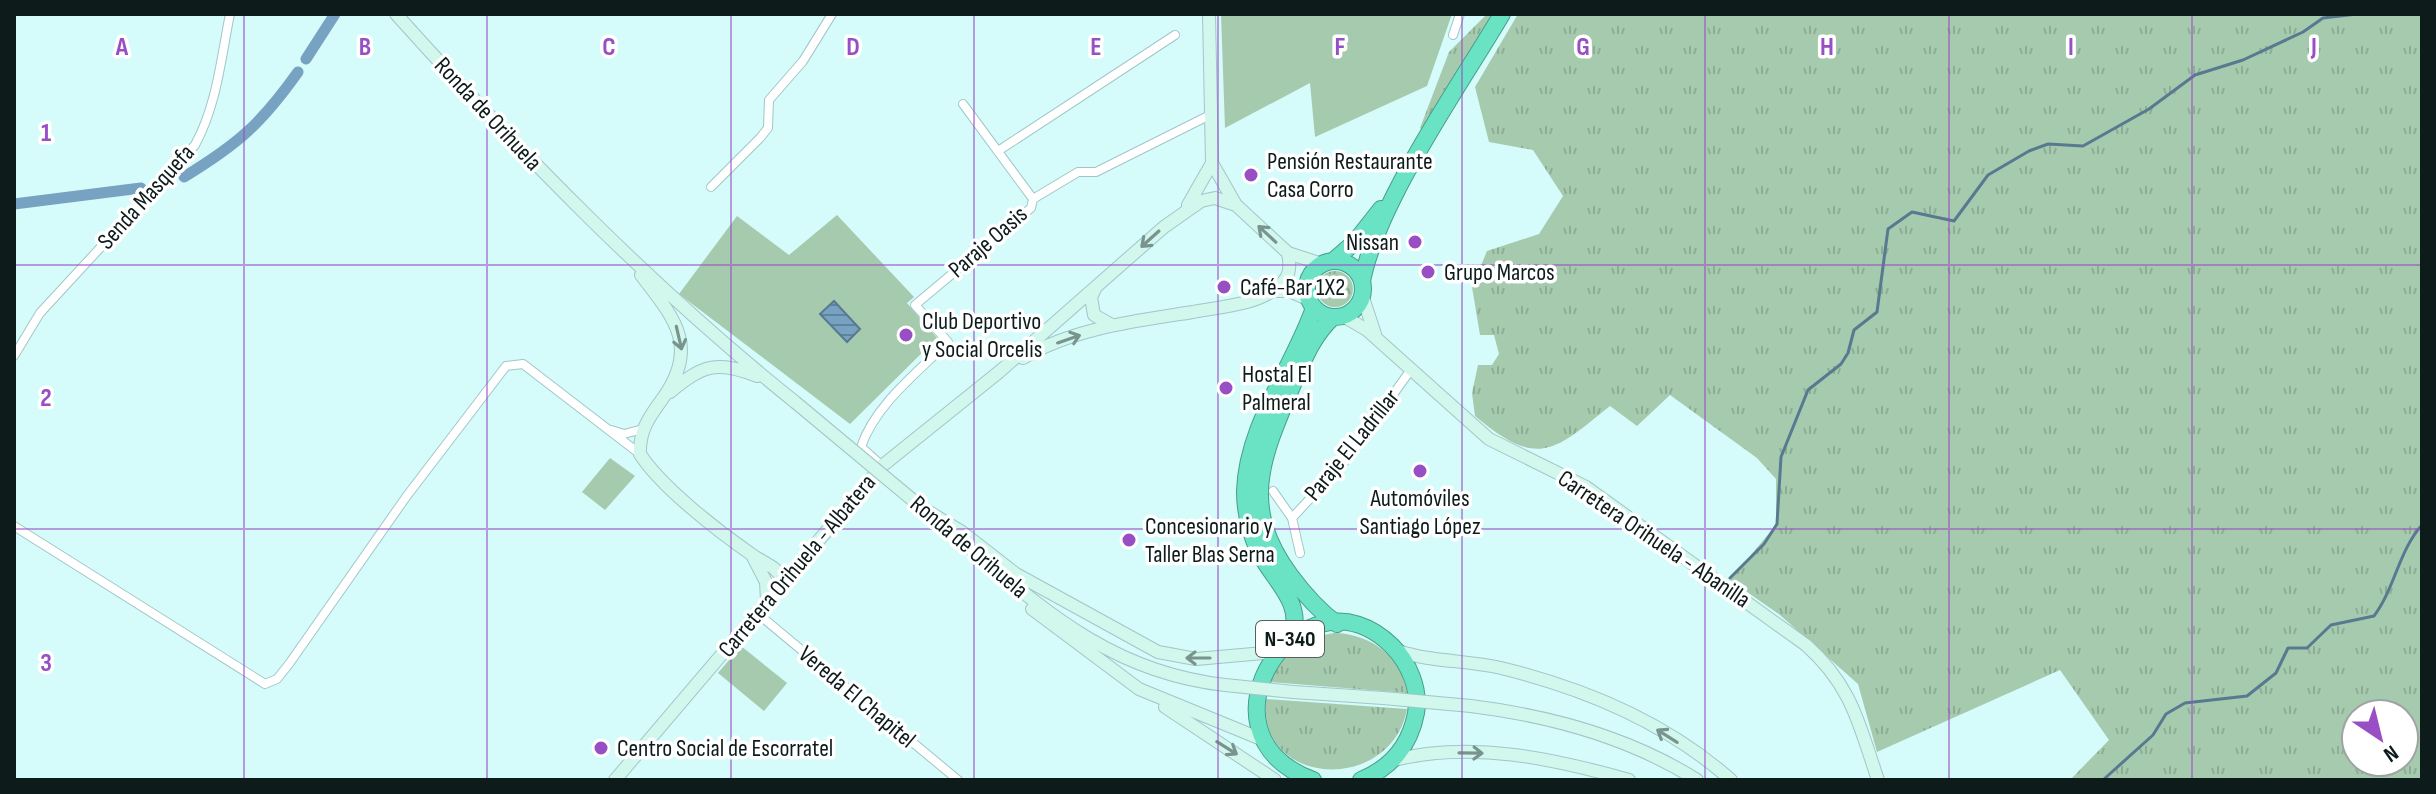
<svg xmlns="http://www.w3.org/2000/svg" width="2436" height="794" font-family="'Sofia Sans Condensed',sans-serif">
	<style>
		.grass { fill: url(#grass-tufts); fill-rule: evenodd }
		.park { fill: #a6caae }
		.water { fill: url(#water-rules); stroke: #587a90; stroke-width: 2 }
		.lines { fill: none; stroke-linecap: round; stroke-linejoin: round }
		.stream { stroke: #587a90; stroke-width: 3 }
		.canal { stroke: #78a2c2; stroke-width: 11 }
		.street-casing { stroke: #a2c6c7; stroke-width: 10 }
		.secondary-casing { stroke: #a2c6c7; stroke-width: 14 }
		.highway-casing { stroke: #499d89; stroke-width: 18 }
		.street { stroke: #fff; stroke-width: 8 }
		.secondary { stroke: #d2f7ed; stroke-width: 12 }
		.highway { stroke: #69e3c4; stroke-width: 16 }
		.secondary-bridge-casing { stroke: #a2c6c7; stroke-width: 14; stroke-linecap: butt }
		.secondary-bridge { stroke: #d2f7ed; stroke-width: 12 }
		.oneway { stroke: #79948e }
		.grid { fill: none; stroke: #974fc3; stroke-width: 2; stroke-opacity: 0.55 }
		.poi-dot { fill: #974fc3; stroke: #fff; stroke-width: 3 }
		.labels { text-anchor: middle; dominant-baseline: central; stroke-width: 7; stroke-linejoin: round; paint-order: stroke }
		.shield { fill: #fff; stroke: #565f5f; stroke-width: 2 }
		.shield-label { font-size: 22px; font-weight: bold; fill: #0d1b1b }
		.street-label { font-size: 24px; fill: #0d1b1b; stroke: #fff }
		.poi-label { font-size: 24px; fill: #0d1b1b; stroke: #fff; text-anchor: start }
		.grid-label { font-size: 26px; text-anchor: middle; font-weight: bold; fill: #974fc3; stroke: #fff; stroke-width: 7; stroke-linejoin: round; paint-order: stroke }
	</style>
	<defs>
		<pattern id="grass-tufts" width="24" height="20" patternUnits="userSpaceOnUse" patternTransform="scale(2)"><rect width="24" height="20" fill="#a6caae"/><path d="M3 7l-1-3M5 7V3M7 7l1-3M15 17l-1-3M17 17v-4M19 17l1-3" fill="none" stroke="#8ead95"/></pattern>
		<pattern id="water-rules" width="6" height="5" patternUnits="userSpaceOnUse" patternTransform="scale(2)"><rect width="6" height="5" fill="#78a2c2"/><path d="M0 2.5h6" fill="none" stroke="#61839d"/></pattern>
	</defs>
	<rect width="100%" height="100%" fill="#d5fbfb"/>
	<!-- grass -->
	<path class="grass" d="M1487 14H1495L1426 132 1420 128 1449 52Z
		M1518 14H2422V780H2070L2109 740 2060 670 1877 752 1858 684 1780 615 1730 580 1776 525V479L1757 458 1670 395 1637 426 1610 406C1553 452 1538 469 1475 416L1472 393 1478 365H1492L1499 354 1494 335H1480L1472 287 1487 251 1539 234 1563 196 1533 150 1489 142 1475 87ZM2356 714H2404V762H2356Z
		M1317 289a18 18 0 1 1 36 0a18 18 0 1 1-36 0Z
		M1337 633C1372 635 1401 657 1407 693L1269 682C1280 652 1307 635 1337 633Z
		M1266 699 1407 709C1391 794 1257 788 1266 699Z"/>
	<!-- park -->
	<path class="park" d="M1221 14H1452L1427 86 1315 137 1310 83 1225 128Z
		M837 215 914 297 907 303 937 338 850 424 679 294 737 216 789 255Z
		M610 458 635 476 605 510 582 492Z
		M741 646 787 683 764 711 718 673Z"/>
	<!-- water -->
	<path class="water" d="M834 301 860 329 847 342 820 314Z"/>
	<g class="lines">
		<!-- stream -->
		<path class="stream" d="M1730 578 1764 544 1777 524 1781 457 1808 390 1841 364 1848 353 1854 330 1877 312 1888 229 1912 212 1954 221 1988 175 2029 151 2048 144 2083 146 2149 109 2195 75 2243 60 2303 32 2323 18 2357 14
			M2103 780 2153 735 2166 714 2185 703 2247 696 2276 673 2288 648H2307L2331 625 2374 616C2395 588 2399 550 2422 525"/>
		<!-- canal -->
		<path class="canal" d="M306 59 335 14
			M184 177C238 144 261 124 298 72
			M14 204 141 188"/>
		<!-- street casing -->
		<g class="street-casing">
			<path id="street" d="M1453 35 1460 14
				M963 104 1033 199
				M998 151 1175 35
				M711 187 760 138 768 128 769 100 803 61 832 14
				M14 356 40 313 195 145C217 105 221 58 230 14
				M611 430 624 434 643 429
				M882 466 861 447C875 405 917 373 948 342L915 305 1031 208 1033 199 1078 172H1096L1212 114
				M1273 491 1292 518 1300 553
				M1292 518 1345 461 1410 371
				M14 526 265 684 277 679 289 664 406 497 506 366 523 364 640 454
				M757 613 958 780"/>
		</g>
		<!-- secondary casing -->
		<g class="secondary-casing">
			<path id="secondary" d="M396 14C520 152 649 285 795 402
				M1209 14 1212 163 1236 205
				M1188 205 1212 163
				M641 275C674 318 700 346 663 398 650 416 639 430 640 454 660 486 719 532 751 554 763 563 777 566 784 581
				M1095 289 1091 297 1094 315 1112 325
				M1273 291H1289L1308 299
				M1362 295 1375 334
				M1343 316 1367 330 1489 439 1586 487 1806 645C1852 686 1859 724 1878 780
				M1023 358C1074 328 1136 321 1193 312 1218 307 1255 305 1275 289 1290 279 1291 269 1288 253
				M670 392C703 365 716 360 757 376
				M921 507 962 532 1016 574 1158 652 1196 659 1275 652
				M973 551C1053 618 1118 673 1225 685
				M752 555 766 582 767 601
				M1032 609 1139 689 1266 741
				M1398 651C1431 662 1467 660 1501 668 1583 688 1667 723 1731 780
				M1293 692 1383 698
				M1471 706C1551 716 1629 737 1697 780
				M1165 707 1275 780
				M1394 760C1472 741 1552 758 1629 780
				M615 780 882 466 999 372 1164 227 1201 201 1215 198 1236 205 1288 253 1322 264"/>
		</g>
		<!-- highway casing -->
		<g class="highway-casing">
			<path id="highway" d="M1333 261 1355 242 1381 209
				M1307 289a28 28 0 1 1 56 0a28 28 0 1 1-56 0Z
				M1362 281C1378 201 1459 87 1502 14
				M1333 317C1311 337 1302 364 1290 391 1260 461 1241 508 1290 575 1304 594 1318 610 1337 624
				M1292 637C1304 601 1273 581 1258 550 1250 532 1245 511 1245 491 1247 425 1293 368 1314 308
				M1313 780C1185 733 1303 558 1392 646 1409 663 1420 689 1416 713 1410 745 1391 768 1361 780"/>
		</g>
		<!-- street -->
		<use href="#street" class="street"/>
		<!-- secondary -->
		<use href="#secondary" class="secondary"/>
		<!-- highway -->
		<use href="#highway" class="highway"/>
		<!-- secondary-bridge casing -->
		<g class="secondary-bridge-casing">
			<path id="secondary-bridge" d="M795 402 921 507
				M1225 685 1293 692
				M1383 698 1471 706"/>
		</g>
		<!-- secondary-bridge -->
		<use href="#secondary-bridge" class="secondary-bridge"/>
	</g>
	<!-- one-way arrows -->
	<defs><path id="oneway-shaft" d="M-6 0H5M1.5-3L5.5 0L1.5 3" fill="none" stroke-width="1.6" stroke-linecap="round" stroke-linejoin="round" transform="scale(2)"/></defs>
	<g class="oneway">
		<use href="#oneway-shaft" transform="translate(1267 234) rotate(-137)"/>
		<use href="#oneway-shaft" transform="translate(1150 239) rotate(138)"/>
		<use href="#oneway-shaft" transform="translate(679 338) rotate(77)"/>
		<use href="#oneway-shaft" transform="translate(1069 339) rotate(-19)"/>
		<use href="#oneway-shaft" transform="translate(1198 658) rotate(180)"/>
		<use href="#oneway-shaft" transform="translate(1667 736) rotate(-148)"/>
		<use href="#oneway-shaft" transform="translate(1227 748) rotate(32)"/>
		<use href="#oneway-shaft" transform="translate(1471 753) rotate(1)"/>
	</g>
	<!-- grid -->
	<path class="grid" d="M244 14V780M487 14V780M731 14V780M974 14V780M1218 14V780M1462 14V780M1705 14V780M1949 14V780M2192 14V780M14 265H2422M14 529H2422"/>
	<!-- markers -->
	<g class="poi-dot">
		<circle cx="1251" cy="175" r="8"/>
		<circle cx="1415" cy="242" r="8"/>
		<circle cx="1428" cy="272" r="8"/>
		<circle cx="1224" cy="287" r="8"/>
		<circle cx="906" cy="335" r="8"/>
		<circle cx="1226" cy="388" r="8"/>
		<circle cx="1420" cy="471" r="8"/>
		<circle cx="1129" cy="540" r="8"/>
		<circle cx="601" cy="748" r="8"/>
	</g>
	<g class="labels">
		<!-- shield labels -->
		<rect class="shield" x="1256" y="621" width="68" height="36" rx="6"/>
		<g class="shield-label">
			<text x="1290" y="639">N-340</text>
		</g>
		<!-- street labels -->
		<g class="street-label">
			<text transform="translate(488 114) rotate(47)">Ronda de Orihuela</text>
			<text transform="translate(146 197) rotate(-48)">Senda Masquefa</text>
			<text transform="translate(988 242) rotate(-41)">Paraje Oasis</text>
			<text transform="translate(1352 445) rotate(-51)">Paraje El Ladrillar</text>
			<text transform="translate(1654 539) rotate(34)">Carretera Orihuela - Abanilla</text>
			<text transform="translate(969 547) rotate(40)">Ronda de Orihuela</text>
			<text transform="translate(797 566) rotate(-50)">Carretera Orihuela - Albatera</text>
			<text transform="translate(857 697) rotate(40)">Vereda El Chapitel</text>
		</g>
		<!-- poi labels -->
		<g class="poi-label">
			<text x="1267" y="161">Pensión Restaurante<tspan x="1267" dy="28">Casa Corro</tspan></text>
			<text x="1399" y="242" text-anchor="end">Nissan</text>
			<text x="1444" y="272">Grupo Marcos</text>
			<text x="1240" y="287">Café-Bar 1X2</text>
			<text x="922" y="321">Club Deportivo<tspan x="922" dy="28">y Social Orcelis</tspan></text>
			<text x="1242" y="374">Hostal El<tspan x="1242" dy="28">Palmeral</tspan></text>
			<text x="1420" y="498" text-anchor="middle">Automóviles<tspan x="1420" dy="28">Santiago López</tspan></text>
			<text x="1145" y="526">Concesionario y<tspan x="1145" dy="28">Taller Blas Serna</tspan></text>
			<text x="617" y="748">Centro Social de Escorratel</text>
		</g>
	</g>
	<g class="grid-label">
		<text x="122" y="55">A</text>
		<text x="365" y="55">B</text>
		<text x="609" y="55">C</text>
		<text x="853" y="55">D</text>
		<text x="1096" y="55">E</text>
		<text x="1340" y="55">F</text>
		<text x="1583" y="55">G</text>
		<text x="1827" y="55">H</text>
		<text x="2071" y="55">I</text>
		<text x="2314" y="55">J</text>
		<text x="46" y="141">1</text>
		<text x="46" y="406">2</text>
		<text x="46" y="671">3</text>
	</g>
	<!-- border -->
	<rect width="2436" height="794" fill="none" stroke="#0d1b1b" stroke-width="32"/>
	<!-- north arrow -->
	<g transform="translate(2380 738) rotate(145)"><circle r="38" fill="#ffffff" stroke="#9ea4a4" stroke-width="2"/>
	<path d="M0-6L14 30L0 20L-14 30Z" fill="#974fc3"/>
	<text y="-12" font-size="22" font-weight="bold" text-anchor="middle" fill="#0d1b1b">N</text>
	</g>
</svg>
